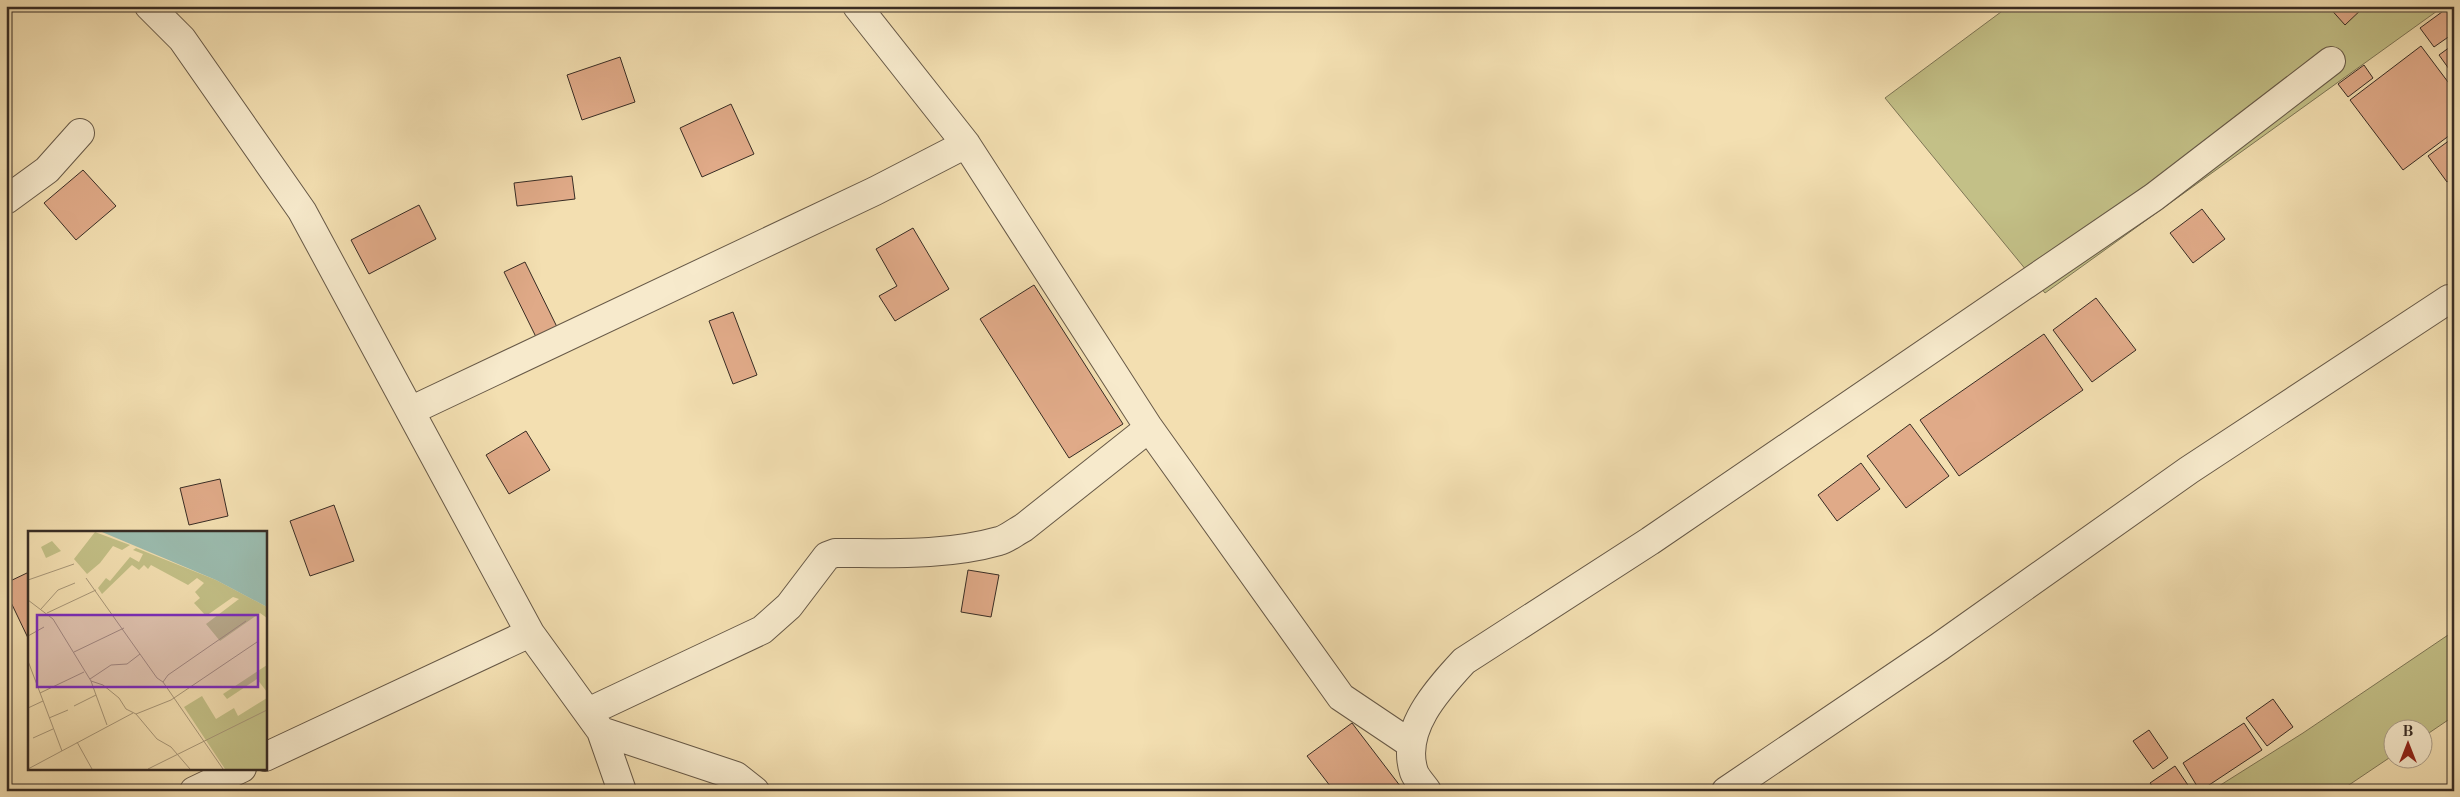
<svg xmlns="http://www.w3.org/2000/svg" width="2460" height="797" font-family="'Libre Bodoni',serif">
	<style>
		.green { fill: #c3c087; stroke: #7e7656 }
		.building { fill: #e0aa88; stroke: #382c24 }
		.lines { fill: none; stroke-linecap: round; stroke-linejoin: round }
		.street-casing { stroke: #675947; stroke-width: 30 }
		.street { stroke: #f7eacc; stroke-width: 28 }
		.inset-road { fill: none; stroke: #a89779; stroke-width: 1 }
		.view { fill: #7b2cbf; fill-opacity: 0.15; stroke: #7b2cbf; stroke-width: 2.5 }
		.inset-edge { fill: none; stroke: #382c24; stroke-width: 2.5 }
	</style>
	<rect width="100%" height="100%" fill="#f3dfb1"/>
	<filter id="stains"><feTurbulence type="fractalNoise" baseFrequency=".004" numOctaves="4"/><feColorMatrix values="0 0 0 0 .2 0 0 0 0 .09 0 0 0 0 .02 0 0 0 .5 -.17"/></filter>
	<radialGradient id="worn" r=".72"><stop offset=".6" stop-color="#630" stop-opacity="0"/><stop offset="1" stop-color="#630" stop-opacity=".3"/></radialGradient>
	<!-- green -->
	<path class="green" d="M2009 6H2444L2045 293 1885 98Z
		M2454 631V716L2423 737 2422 730H2392V756L2340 791H2211L2303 733Z"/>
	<!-- building -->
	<path class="building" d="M2328 6H2365L2345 25Z
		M2446 9 2454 19V33L2434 47 2420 28Z
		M2454 44V76L2439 55Z
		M2421 46 2454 90V132L2403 170 2350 100Z
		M620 57 635 102 582 120 567 75Z
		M2364 65 2373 78 2348 97 2338 84Z
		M731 104 754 154 702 177 680 128Z
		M2454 137V177L2447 182 2428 156Z
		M83 170 116 206 76 240 44 203Z
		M572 176 575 199 517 206 514 183Z
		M419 205 436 239 369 274 351 240Z
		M2202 209 2225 239 2193 263 2170 233Z
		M913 228 949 289 895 321 879 296 897 286 876 249Z
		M525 262 558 329 537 339 504 272Z
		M1034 285 1123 424 1069 458 980 319Z
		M2096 298 2136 350 2092 382 2053 330Z
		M733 312 757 375 733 384 709 321Z
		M2044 334 2083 390 1959 476 1920 420Z
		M1910 424 1949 476 1906 508 1867 456Z
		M526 431 550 470 509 494 486 455Z
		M1861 463 1880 489 1837 521 1818 495Z
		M220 479 228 516 189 525 180 488Z
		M334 505 354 561 310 576 290 521Z
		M968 570 999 575 991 617 961 612Z
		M29 572V638H28L6 592V583Z
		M2273 699 2293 727 2267 746 2246 718Z
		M1352 723 1404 791H1334L1307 756Z
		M2244 723 2262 750 2200 791 2183 763Z
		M2149 730 2168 758 2153 769 2133 741Z
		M2175 766 2192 791H2156L2150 783Z"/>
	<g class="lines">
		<!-- street casing -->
		<g class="street-casing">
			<path id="street" d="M149 6 182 39 302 211 530 633 601 731 736 776 755 791
				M857 6 966 144 1149 428 1341 697 1411 744
				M6 200 47 170 80 133
				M410 411 875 191 966 144
				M588 712 762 630 789 606 827 556 835 553C890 553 946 556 999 541 1007 539 1015 532 1023 528L1149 428
				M601 731 622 791
				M265 757 530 633
				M194 791 242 768
				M1427 791C1423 785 1416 778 1414 772 1400 730 1438 689 1464 661L1650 541 2154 197 2331 61
				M1726 791 1939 647 2189 470 2449 299"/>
		</g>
		<!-- street -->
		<use href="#street" class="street"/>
	</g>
	<!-- overview -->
	<g transform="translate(28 531)">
		<rect width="239" height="239" fill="#f3dfb1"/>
		<path d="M67 1 102 14 94 19 85 15 72 32 59 43 46 28ZM24 10 33 20 18 27 13 16ZM108 17 188 49 239 76V87L232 82 192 110 178 93 211 68 205 66 178 85 166 72 172 67 167 61 176 52 169 47 160 54 123 34 120 38 116 34 111 39 104 34 74 63 70 57 78 47 82 50 102 26 111 31 115 23 105 19ZM239 134V161L229 148 199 168 195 163ZM174 165 188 188 206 177 210 185 239 167V238H197L156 176Z" fill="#c3c087"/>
		<path d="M74 1H239V76L188 49Z" fill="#9bbcaf"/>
		<path class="inset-road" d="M58 47 129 147 135 151M0 49 46 33M0 69 25 88 63 150 75 154 91 167 98 178 108 183 129 208 143 216 162 238M13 78 30 59 47 52M19 82 68 59M0 105 16 96M46 121 96 97M0 130 34 220M62 148 83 134 99 133 112 123M12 162 56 141M68 164 79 194M46 175 68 164 63 150M0 177 15 170M108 183 143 169 229 111M21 187 40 179M5 207 25 198M49 211 64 238M0 238 105 182M120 238 239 179M195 238 135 151 140 144 218 90"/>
		<path class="view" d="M9 84H230V156H9Z"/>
		<rect width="239" height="239" class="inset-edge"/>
	</g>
	<!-- margin -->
	<rect width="2460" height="797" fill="none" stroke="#f3dfb1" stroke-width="25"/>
	<rect x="8" y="8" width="2445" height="782" fill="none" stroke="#382c24" stroke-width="2.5"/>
	<rect x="12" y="12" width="2435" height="772" fill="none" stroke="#382c24"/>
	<!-- north arrow -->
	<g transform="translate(2408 744)"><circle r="24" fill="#f7eacc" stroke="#ab9e89"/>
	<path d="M0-4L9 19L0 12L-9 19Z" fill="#8f2418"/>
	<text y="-8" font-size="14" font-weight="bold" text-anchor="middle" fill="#382c24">B</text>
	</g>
	<rect width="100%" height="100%" filter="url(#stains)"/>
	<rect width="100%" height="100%" fill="url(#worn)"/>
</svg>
